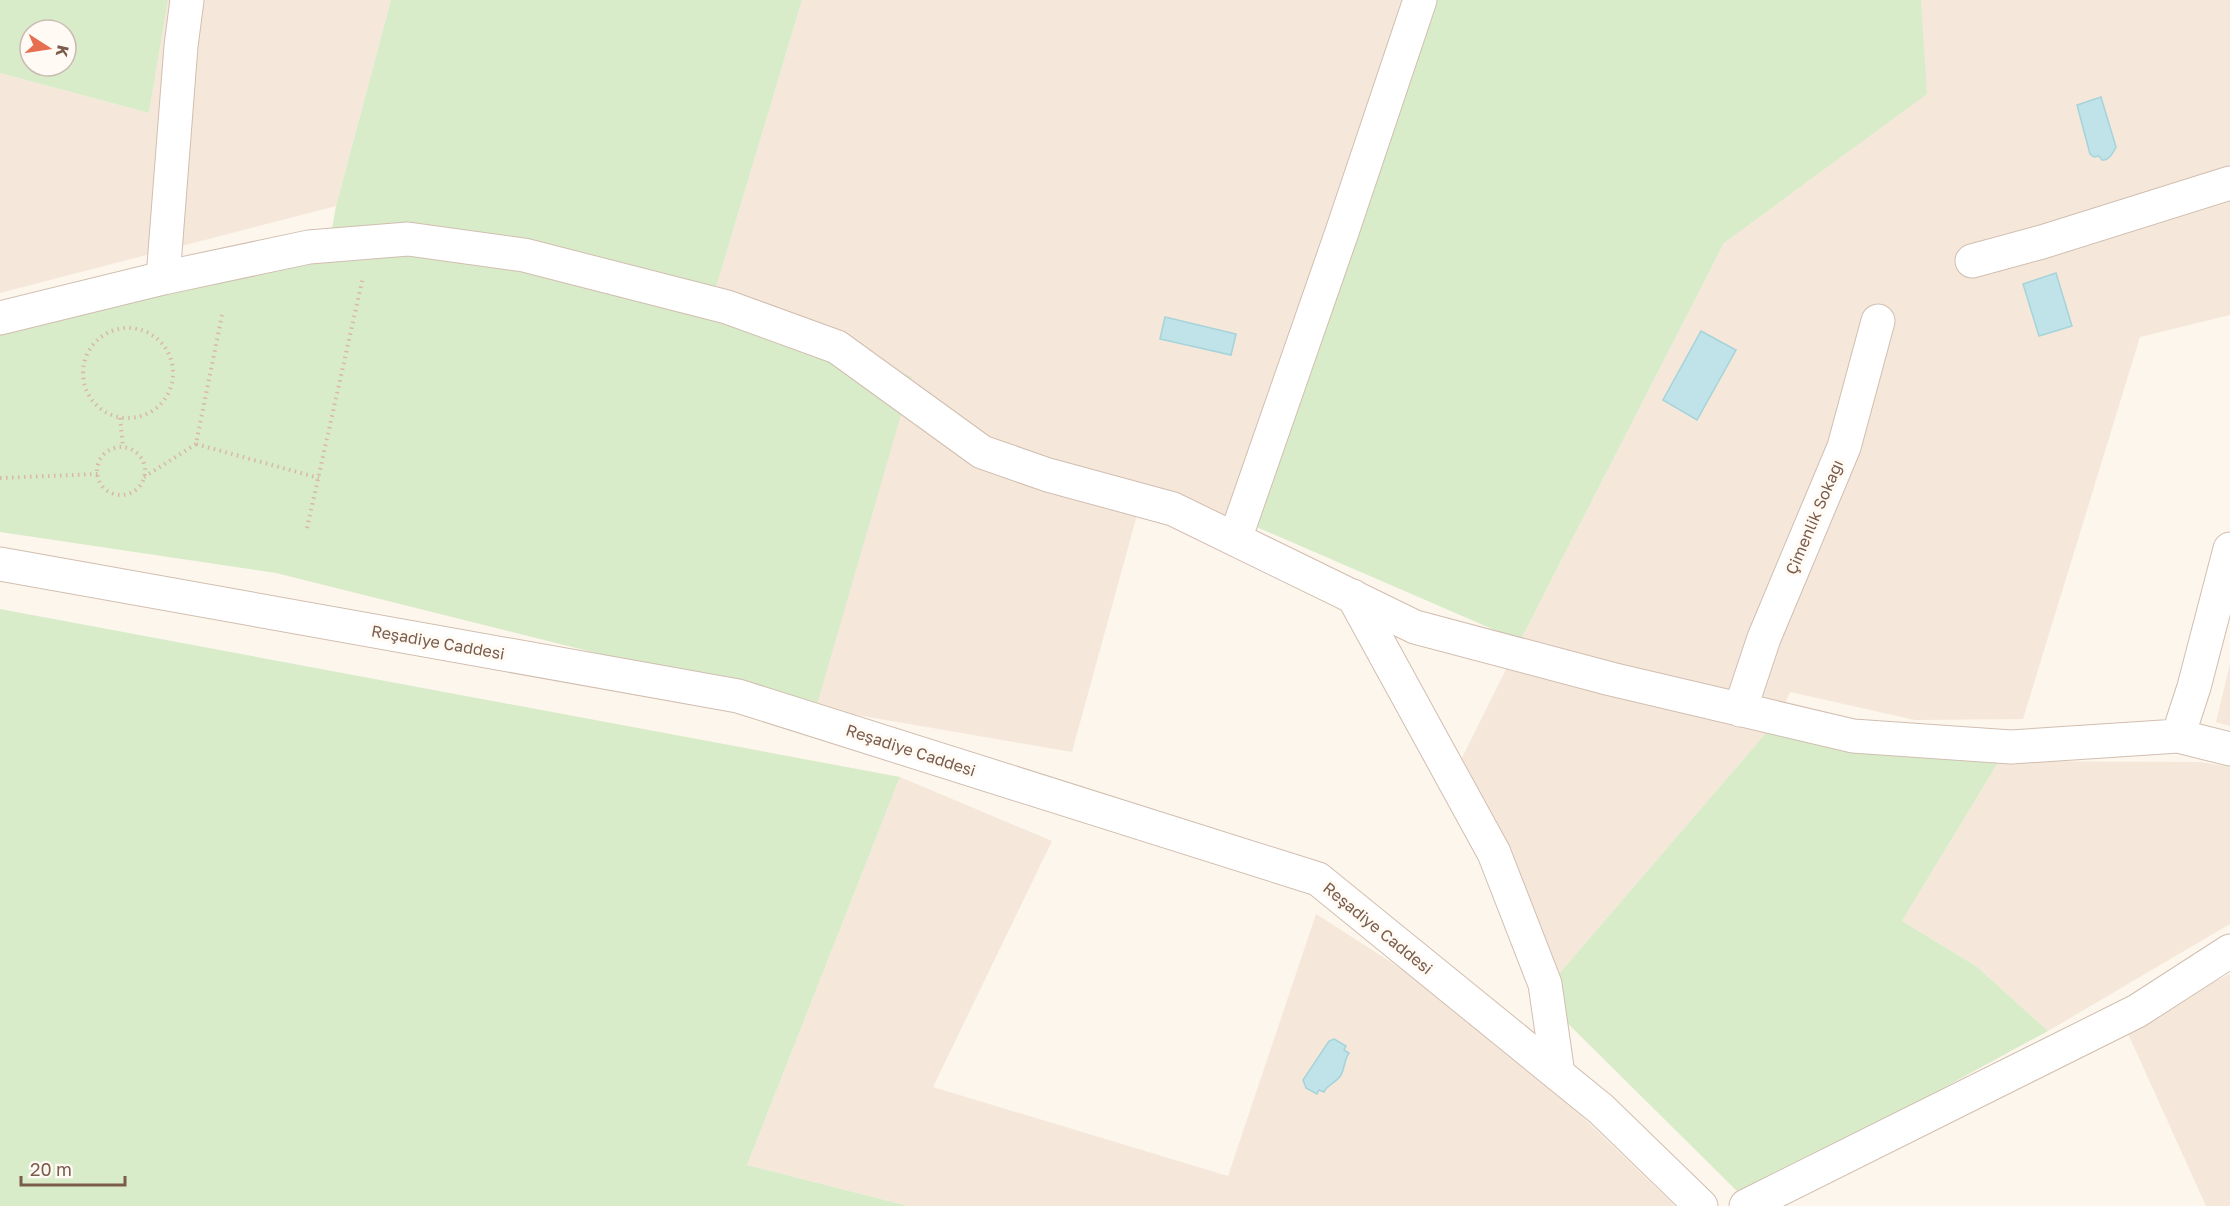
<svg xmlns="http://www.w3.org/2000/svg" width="2230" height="1206" font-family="'Golos Text',sans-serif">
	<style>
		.residential { fill: #f5e8da }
		.green { fill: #d8ecc9; fill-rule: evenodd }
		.water { fill: #bfe3e8; stroke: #a5d3da; stroke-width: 1.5 }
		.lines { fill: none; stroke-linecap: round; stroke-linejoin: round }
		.minor-casing { stroke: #d1beb0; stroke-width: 35 }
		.tertiary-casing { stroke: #d1beb0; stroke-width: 35 }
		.path { stroke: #d9b8a5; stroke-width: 4; stroke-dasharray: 1.5 4.5; stroke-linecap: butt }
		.minor { stroke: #fff; stroke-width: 33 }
		.tertiary { stroke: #fff; stroke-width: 33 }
		.labels { text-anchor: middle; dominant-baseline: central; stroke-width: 6; stroke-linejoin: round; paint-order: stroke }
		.street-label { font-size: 16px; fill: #7a5c4d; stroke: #fffaf3 }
	</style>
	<rect width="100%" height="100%" fill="#fdf6ec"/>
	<!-- residential -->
	<path class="residential" d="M168 0H391L336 206 0 293V73L149 113Z
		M802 0H1422L1245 522 1143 493 1072 752 816 708 714 294Z
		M1921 0H2230V315L2140 337 2023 719 1915 720 1790 692 1778 719 1540 996 1456 770 1520 641 1724 243 1926 94Z
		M2230 664V726L2216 722Z
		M1999 761 2200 762 2230 767V924L2048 1031 1976 966 1902 921Z
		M900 777 1052 841 933 1087 1228 1176 1316 914 1483 1021 1675 1206H908L747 1165Z
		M2230 974V1206H2206L2124 1025Z"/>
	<!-- green -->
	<path class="green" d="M0 0H168L149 113 0 73ZM30 30H66V66H30Z
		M391 0H802L714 294 912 377 816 708 276 573 0 532V328L327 257 336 206Z
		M1422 0H1921L1927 94 1724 243 1520 641 1245 522Z
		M0 609 900 777 747 1165 908 1206H0Z
		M1778 719 1999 761 1902 921 1976 966 2048 1031 1743 1197 1540 996Z"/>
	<!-- water -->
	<path class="water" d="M2101 97 2116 147C2113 153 2109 161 2102 160L2099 156 2094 157 2090 154 2077 105Z
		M2056 273 2072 326 2039 336 2023 284Z
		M1165 317 1236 334 1231 355 1160 339Z
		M1701 331 1736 350 1697 420 1663 400Z
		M1334 1039 1346 1046 1344 1050 1349 1053C1344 1060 1345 1068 1341 1075 1336 1083 1327 1085 1324 1092L1319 1090 1317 1094 1306 1088 1303 1080 1329 1041Z"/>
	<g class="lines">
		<!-- minor casing -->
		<g class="minor-casing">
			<path id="minor" d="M1972 261 2042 242 2230 183
				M163 278 181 46 187 0
				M0 318 163 278 309 247 408 239 524 255 727 307 837 347 982 452 1048 475 1173 509 1415 627 1611 679 1853 736 2011 747 2178 736 2194 687 2230 549
				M1235 539 1342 232 1420 0
				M1353 596 1494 853 1545 984 1558 1074
				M1740 710 1764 638 1844 447 1878 321
				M2178 736 2230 749
				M1746 1206 2137 1011 2230 951"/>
		</g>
		<!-- tertiary casing -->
		<g class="tertiary-casing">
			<path id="tertiary" d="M0 564 738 696 1318 879 1601 1109 1701 1206"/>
		</g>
		<!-- path -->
		<path class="path" d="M222 315 196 444 319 478
			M83 373a45 45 0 1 1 90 0a45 45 0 1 1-90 0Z
			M120 418 123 448
			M97 471a24 24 0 1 1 48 0a24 24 0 1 1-48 0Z
			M144 477 196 444
			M0 478 98 474
			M307 528 363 277"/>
		<!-- minor -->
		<use href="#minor" class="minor"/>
		<!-- tertiary -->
		<use href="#tertiary" class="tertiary"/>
	</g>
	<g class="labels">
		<!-- street labels -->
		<g class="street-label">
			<text transform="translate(1814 517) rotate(-67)">Çimenlik Sokağı</text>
			<text transform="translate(438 642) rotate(10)">Reşadiye Caddesi</text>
			<text transform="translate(911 750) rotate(18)">Reşadiye Caddesi</text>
			<text transform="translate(1378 928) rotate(39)">Reşadiye Caddesi</text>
		</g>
	</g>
	<!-- north arrow -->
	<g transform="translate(48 48) rotate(102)"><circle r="28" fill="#fffaf3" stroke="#cabbb1" stroke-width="1.5"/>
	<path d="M0-4.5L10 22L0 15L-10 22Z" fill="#e76f51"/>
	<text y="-9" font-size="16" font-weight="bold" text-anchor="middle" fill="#7a5c4d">K</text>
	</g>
	<!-- scale -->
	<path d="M21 1176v9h104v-9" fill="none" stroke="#7a5c4d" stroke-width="3"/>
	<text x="30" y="1176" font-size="18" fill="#7a5c4d" stroke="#fffaf3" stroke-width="4.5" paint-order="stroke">20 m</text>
</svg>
